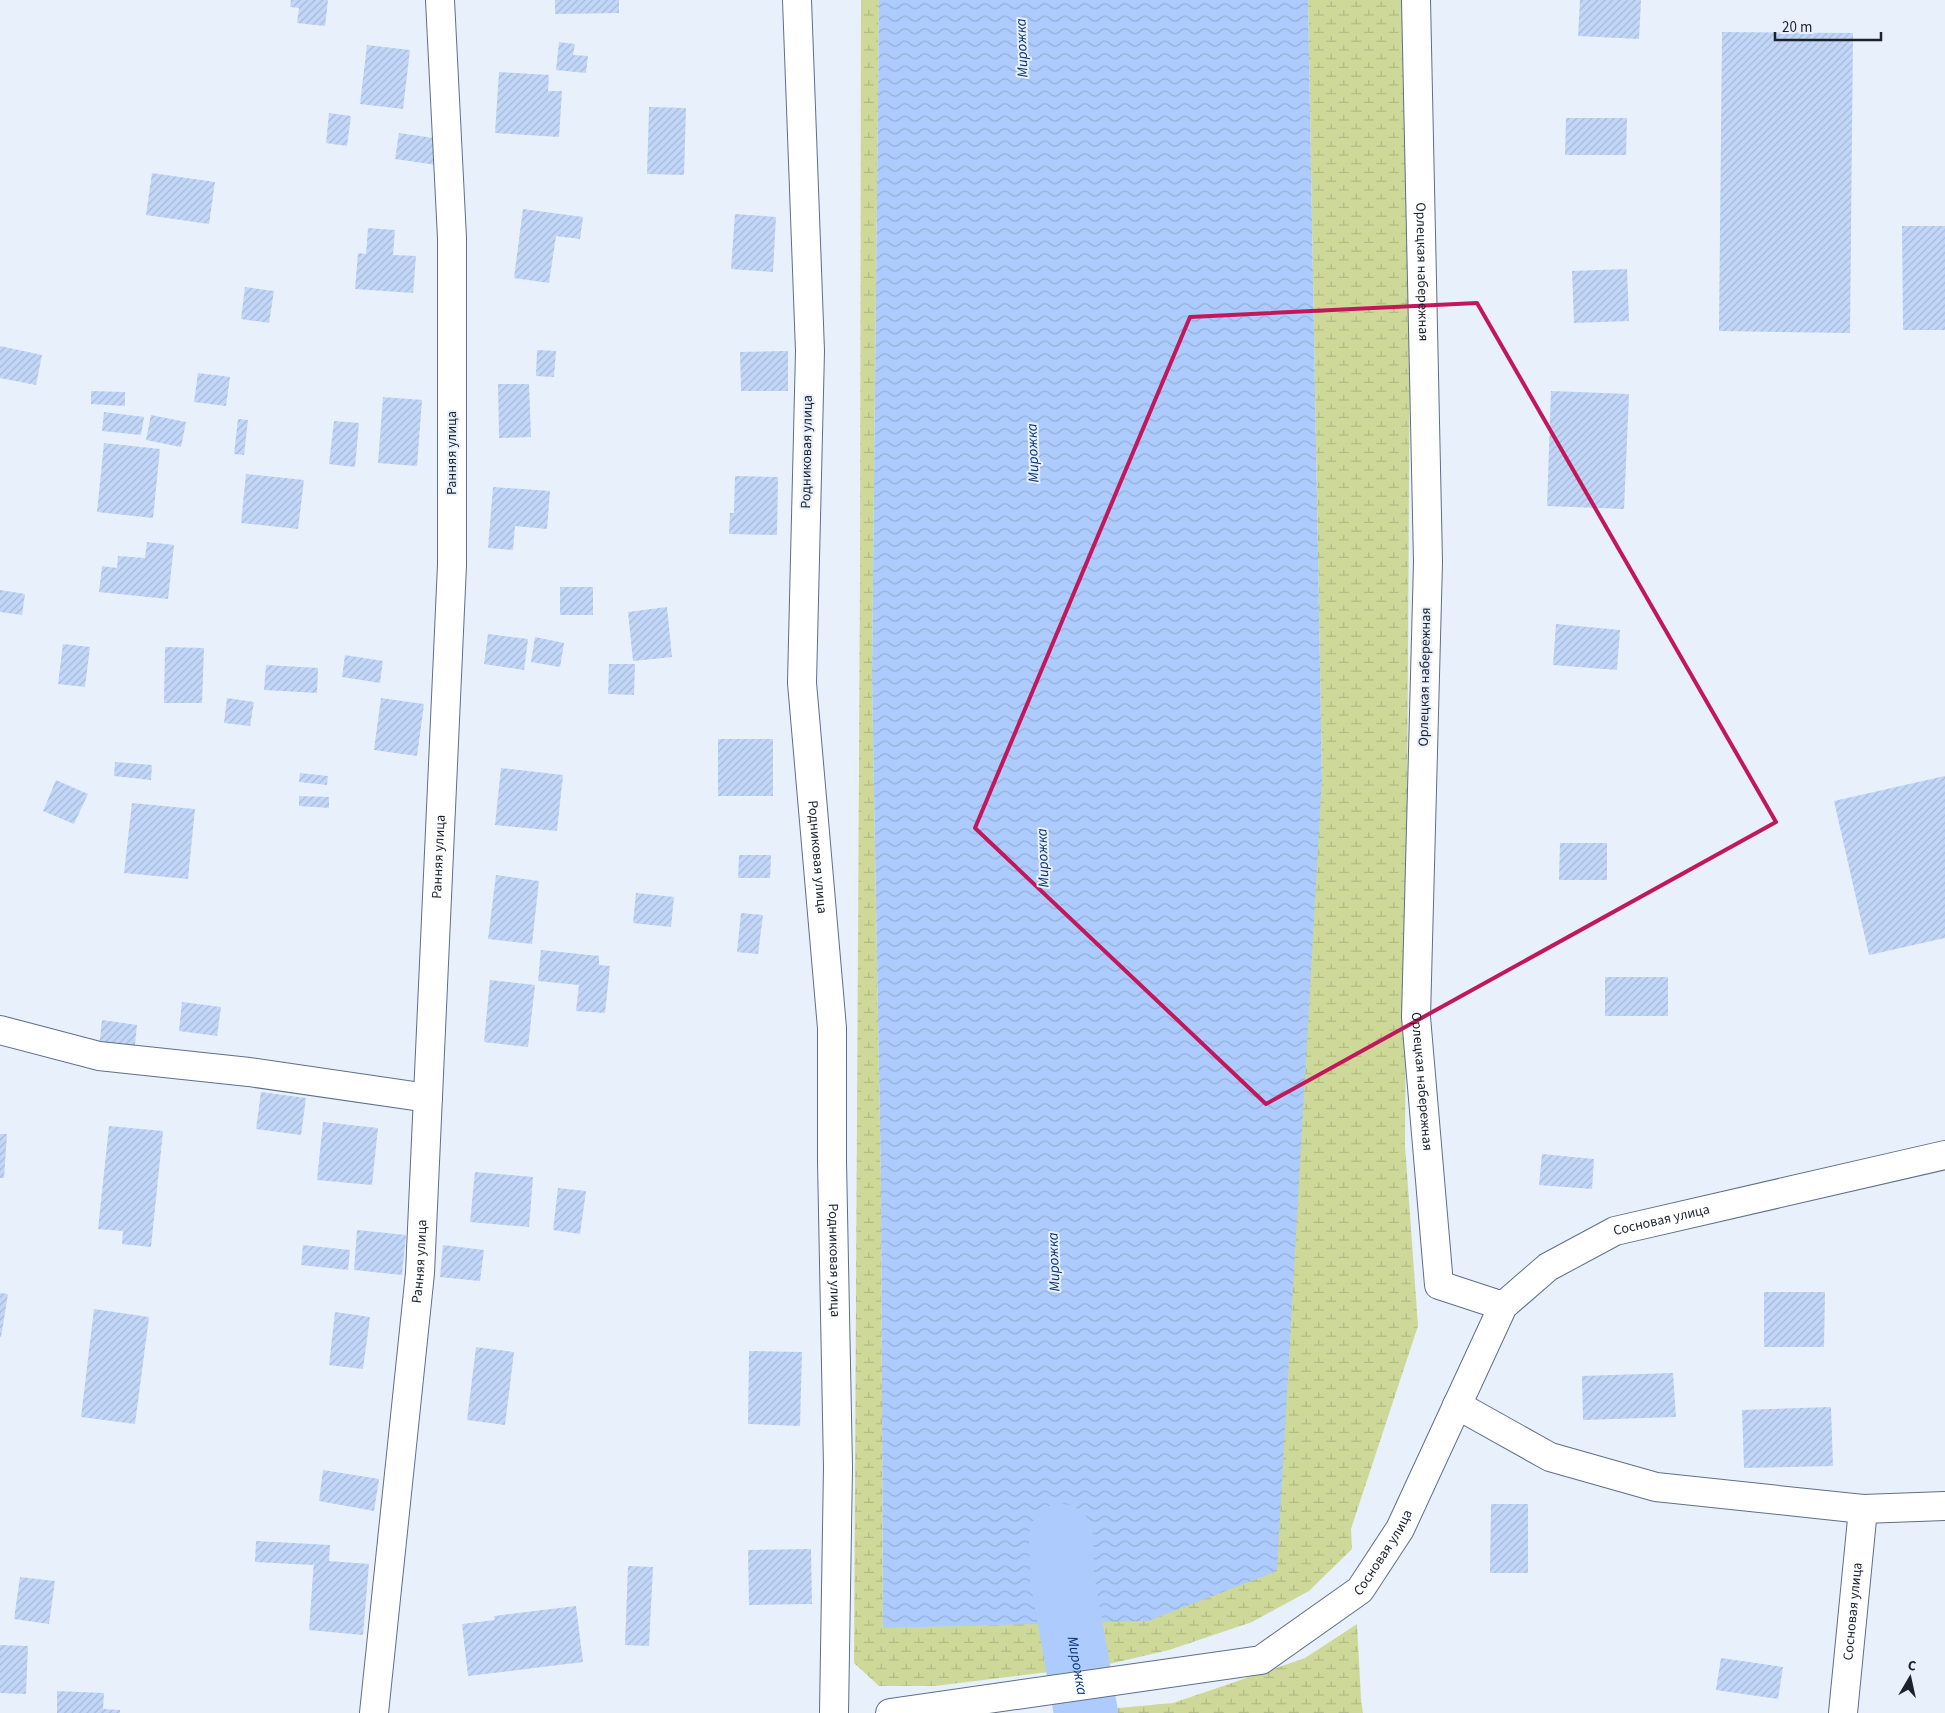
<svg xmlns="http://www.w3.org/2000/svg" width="1945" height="1713" font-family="'Source Sans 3',sans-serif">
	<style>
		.wetland { fill: url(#wetland-marsh) }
		.water { fill: url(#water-waves) }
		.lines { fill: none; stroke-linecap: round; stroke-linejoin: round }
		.river { stroke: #adccfd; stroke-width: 64 }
		.building { fill: url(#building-hatch) }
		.minor-casing { stroke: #5f6f88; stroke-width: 30 }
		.minor { stroke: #fff; stroke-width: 28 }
		.marked { fill: none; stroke: #c2185b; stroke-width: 4; stroke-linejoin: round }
		.labels { text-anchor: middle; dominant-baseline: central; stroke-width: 4; stroke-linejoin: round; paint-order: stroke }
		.street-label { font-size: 14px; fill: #1b222c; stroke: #e8f0fb }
		.water-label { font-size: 15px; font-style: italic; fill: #063478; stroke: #e8f0fb }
	</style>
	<defs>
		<pattern id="wetland-marsh" width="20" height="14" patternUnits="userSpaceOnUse" patternTransform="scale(1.25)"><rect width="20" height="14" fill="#ced999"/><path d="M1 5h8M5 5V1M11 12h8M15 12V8" fill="none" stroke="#b0ba84"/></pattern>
		<pattern id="water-waves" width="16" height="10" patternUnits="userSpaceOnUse" patternTransform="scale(1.25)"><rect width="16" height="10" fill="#adccfd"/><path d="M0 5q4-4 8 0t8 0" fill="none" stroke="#94afd9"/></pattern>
		<pattern id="building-hatch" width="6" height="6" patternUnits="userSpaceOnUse" patternTransform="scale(1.25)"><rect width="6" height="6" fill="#c2d7f8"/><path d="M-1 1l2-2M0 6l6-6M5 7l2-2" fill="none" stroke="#a6b8d5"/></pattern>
	</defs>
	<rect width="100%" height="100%" fill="#e8f0fb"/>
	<!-- wetland -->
	<path class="wetland" d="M861 0H879L872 677 881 1186 883 1628 1322 778 1308 0H1412L1405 1145 1418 1326 1351 1529 1352 1549 1309 1591 1252 1622 1169 1650 1105 1665 935 1686H879L854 1663 860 577Z
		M1357 1624 1361 1699 1363 1713H1063L1173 1703 1305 1658Z"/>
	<!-- water -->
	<path class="water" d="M879 0H1308L1322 778 1277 1571 1148 1621 883 1628 881 1186 872 677Z"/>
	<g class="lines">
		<!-- river -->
		<path class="river" id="s1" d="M1061 1536 1062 1577 1086 1713"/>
	</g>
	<!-- building -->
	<path class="building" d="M291 0H328L325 26 297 23 299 8 290 7Z
		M555 0H619V13L555 14Z
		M1580 0H1641L1639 39 1578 36Z
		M1722 32 1853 33 1850 333 1719 331Z
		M559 42 575 44 573 55 588 56 586 73 556 70Z
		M367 45 410 50 403 109 360 104Z
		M499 72 549 75 548 91H562L559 137 495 133Z
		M649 107 686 108 684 175 647 174Z
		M329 113 351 116 347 146 326 143Z
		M1566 118H1627L1626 155H1565Z
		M399 133 441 139 437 165 395 159Z
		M152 173 215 182 209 224 146 215Z
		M523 209 583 217 580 239 556 236 549 283 514 278Z
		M735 214 776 217 773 272 731 269Z
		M1902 226H1945V330H1903Z
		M368 228 395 230 393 255 416 256 413 293 355 289 358 253 366 254Z
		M1627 269 1629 321 1574 323 1572 271Z
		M245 287 274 291 269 323 241 319Z
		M0 346 42 355 36 385 0 378Z
		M537 350 556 351 554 377 536 376Z
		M788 351V391H741L740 352Z
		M198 373 230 377 226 406 194 402Z
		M498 384H529L531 437 499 438Z
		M91 391 125 392V406L91 404Z
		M1551 391 1629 394 1624 509 1547 506Z
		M383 397 422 400 417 466 378 463Z
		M104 412 144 417 141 435 102 431Z
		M151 415 186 422 181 447 146 440Z
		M238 419 248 420 244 455 234 454Z
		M334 421 359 423 355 467 329 464Z
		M104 443 160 449 153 518 97 512Z
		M246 474 304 480 298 529 241 523Z
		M735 476 778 477 777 535 729 534 730 513H734Z
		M493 487 550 491 547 529 515 526 513 550 488 548Z
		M147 542 174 545 168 599 99 592 102 566 117 568 118 556 145 558Z
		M560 587H593V615H560Z
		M0 590 25 594 22 615 0 612Z
		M667 607 672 657 633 661 628 612Z
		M1556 624 1620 630 1617 670 1553 665Z
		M488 634 528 639 524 670 484 664Z
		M535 637 564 643 560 667 531 662Z
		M63 644 90 647 85 687 58 684Z
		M165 647 204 648 202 703H164Z
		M345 655 383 661 380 683 342 677Z
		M609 664H635L634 695 608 694Z
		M266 665 318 668 317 693 264 690Z
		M227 698 254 702 250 726 224 723Z
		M381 698 424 704 417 756 374 750Z
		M718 739H773V796H718Z
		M115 762 152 765 151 780 114 776Z
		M501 768 563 775 557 831 495 825Z
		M300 773 328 776 327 785 299 782Z
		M1945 776V938L1869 955 1834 801Z
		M56 780 88 794 74 824 43 811Z
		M299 796 329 797V808L299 806Z
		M132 803 195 809 188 879 124 873Z
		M1560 843H1607V880H1559Z
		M739 855H771L770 878H738Z
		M496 875 539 881 532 944 488 939Z
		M636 893 674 897 671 927 633 923Z
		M741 913 763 915 758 954 737 952Z
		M541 950 599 956V965L610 966 605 1013 576 1011 579 985 538 981Z
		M1605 977H1668V1016H1605Z
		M490 980 535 985 528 1047 484 1042Z
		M182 1002 221 1007 217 1036 179 1031Z
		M102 1020 137 1025 134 1053 99 1048Z
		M261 1092 306 1098 301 1135 256 1129Z
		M323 1122 378 1128 372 1185 317 1180Z
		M109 1126 163 1131 151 1247 122 1244 123 1231 98 1229Z
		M0 1134H7L4 1178H0Z
		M1542 1154 1594 1159 1592 1189 1539 1185Z
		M475 1172 533 1177 529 1227 470 1222Z
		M558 1188 586 1191 580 1234 553 1230Z
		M357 1230 406 1235 402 1275 354 1270Z
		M303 1245 350 1250 348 1270 301 1265Z
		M443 1245 484 1250 480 1281 440 1277Z
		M1764 1292H1825L1824 1347H1764Z
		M0 1293 8 1294 1 1337H0Z
		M94 1309 149 1317 135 1424 81 1417Z
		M335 1312 370 1317 363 1369 329 1365Z
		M476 1347 514 1352 505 1425 467 1420Z
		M749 1351 802 1352 800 1426 748 1424Z
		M1673 1373 1676 1417 1583 1420 1582 1376Z
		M1831 1407 1833 1466 1744 1468 1742 1410Z
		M323 1470 379 1479 374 1511 319 1501Z
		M1491 1504H1528V1573H1490Z
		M256 1541 330 1545 329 1561 369 1564 363 1635 309 1630 314 1560 313 1565 255 1562Z
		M811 1549 812 1604 749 1605 748 1550Z
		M628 1566 653 1567 649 1646 625 1645Z
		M20 1577 55 1581 49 1624 14 1619Z
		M576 1606 583 1662 468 1676 462 1624 495 1620 494 1616Z
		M0 1645 28 1646 26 1694 0 1693Z
		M1721 1658 1783 1667 1778 1699 1716 1690Z
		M57 1691 104 1693 103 1709 120 1710V1713H57Z"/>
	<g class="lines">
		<!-- minor casing -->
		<g class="minor-casing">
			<g id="minor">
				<path id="s2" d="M797 0 810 351 802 683 832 1028V1161L838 1467 834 1713"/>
				<path id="s3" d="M1416 0 1428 562 1416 1017 1439 1285 1503 1306"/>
				<path d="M0 1030 99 1056 249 1072 428 1098"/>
				<path d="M1457 1405 1550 1457 1656 1487 1863 1509 1945 1506"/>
				<path id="s4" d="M374 1713 420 1273 452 565V238L440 0"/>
				<path id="s5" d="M890 1713 1261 1660 1360 1590 1400 1529 1503 1306 1548 1267 1615 1231 1945 1155"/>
				<path id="s6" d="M1843 1713 1863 1509"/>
			</g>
		</g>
		<!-- minor -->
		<use href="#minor" class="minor"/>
	</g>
	<!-- marked area -->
	<path class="marked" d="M1477 303 1776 822 1266 1104 975 828 1190 317Z"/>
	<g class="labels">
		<!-- street labels -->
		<g class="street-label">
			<text stroke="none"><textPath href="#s3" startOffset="272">Орлецкая набережная</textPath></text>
			<text transform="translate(807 452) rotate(-89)">Родниковая улица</text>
			<text transform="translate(452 453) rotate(-90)">Ранняя улица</text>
			<text transform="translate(1425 677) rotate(-89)">Орлецкая набережная</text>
			<text stroke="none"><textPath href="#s2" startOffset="858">Родниковая улица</textPath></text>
			<text stroke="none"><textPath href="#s4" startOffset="859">Ранняя улица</textPath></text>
			<text stroke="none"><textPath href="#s3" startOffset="1082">Орлецкая набережная</textPath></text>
			<text stroke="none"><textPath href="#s5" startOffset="998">Сосновая улица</textPath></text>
			<text stroke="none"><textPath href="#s2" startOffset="1262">Родниковая улица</textPath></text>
			<text stroke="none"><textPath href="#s4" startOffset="454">Ранняя улица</textPath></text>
			<text stroke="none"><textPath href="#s5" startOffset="540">Сосновая улица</textPath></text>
			<text stroke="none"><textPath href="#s6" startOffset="102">Сосновая улица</textPath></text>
		</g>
		<!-- water labels -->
		<g class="water-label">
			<text transform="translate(1022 48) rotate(-92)">Мирожка</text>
			<text transform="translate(1033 453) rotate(-92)">Мирожка</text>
			<text transform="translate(1043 858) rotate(-92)">Мирожка</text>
			<text transform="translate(1054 1262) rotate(-92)">Мирожка</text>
			<text stroke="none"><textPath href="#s1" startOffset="131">Мирожка</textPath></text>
		</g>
	</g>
	<!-- north arrow -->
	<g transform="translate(1910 1678) rotate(9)" stroke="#e8f0fb" stroke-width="4" paint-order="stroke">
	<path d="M0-4L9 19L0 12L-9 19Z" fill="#1b222c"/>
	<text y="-8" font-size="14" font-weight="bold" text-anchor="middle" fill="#1b222c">С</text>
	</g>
	<!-- scale -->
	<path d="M1775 32v8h106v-8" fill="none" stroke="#1b222c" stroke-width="2.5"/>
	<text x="1782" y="32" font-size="15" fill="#1b222c" stroke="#e8f0fb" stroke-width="4" paint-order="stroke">20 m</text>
</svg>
